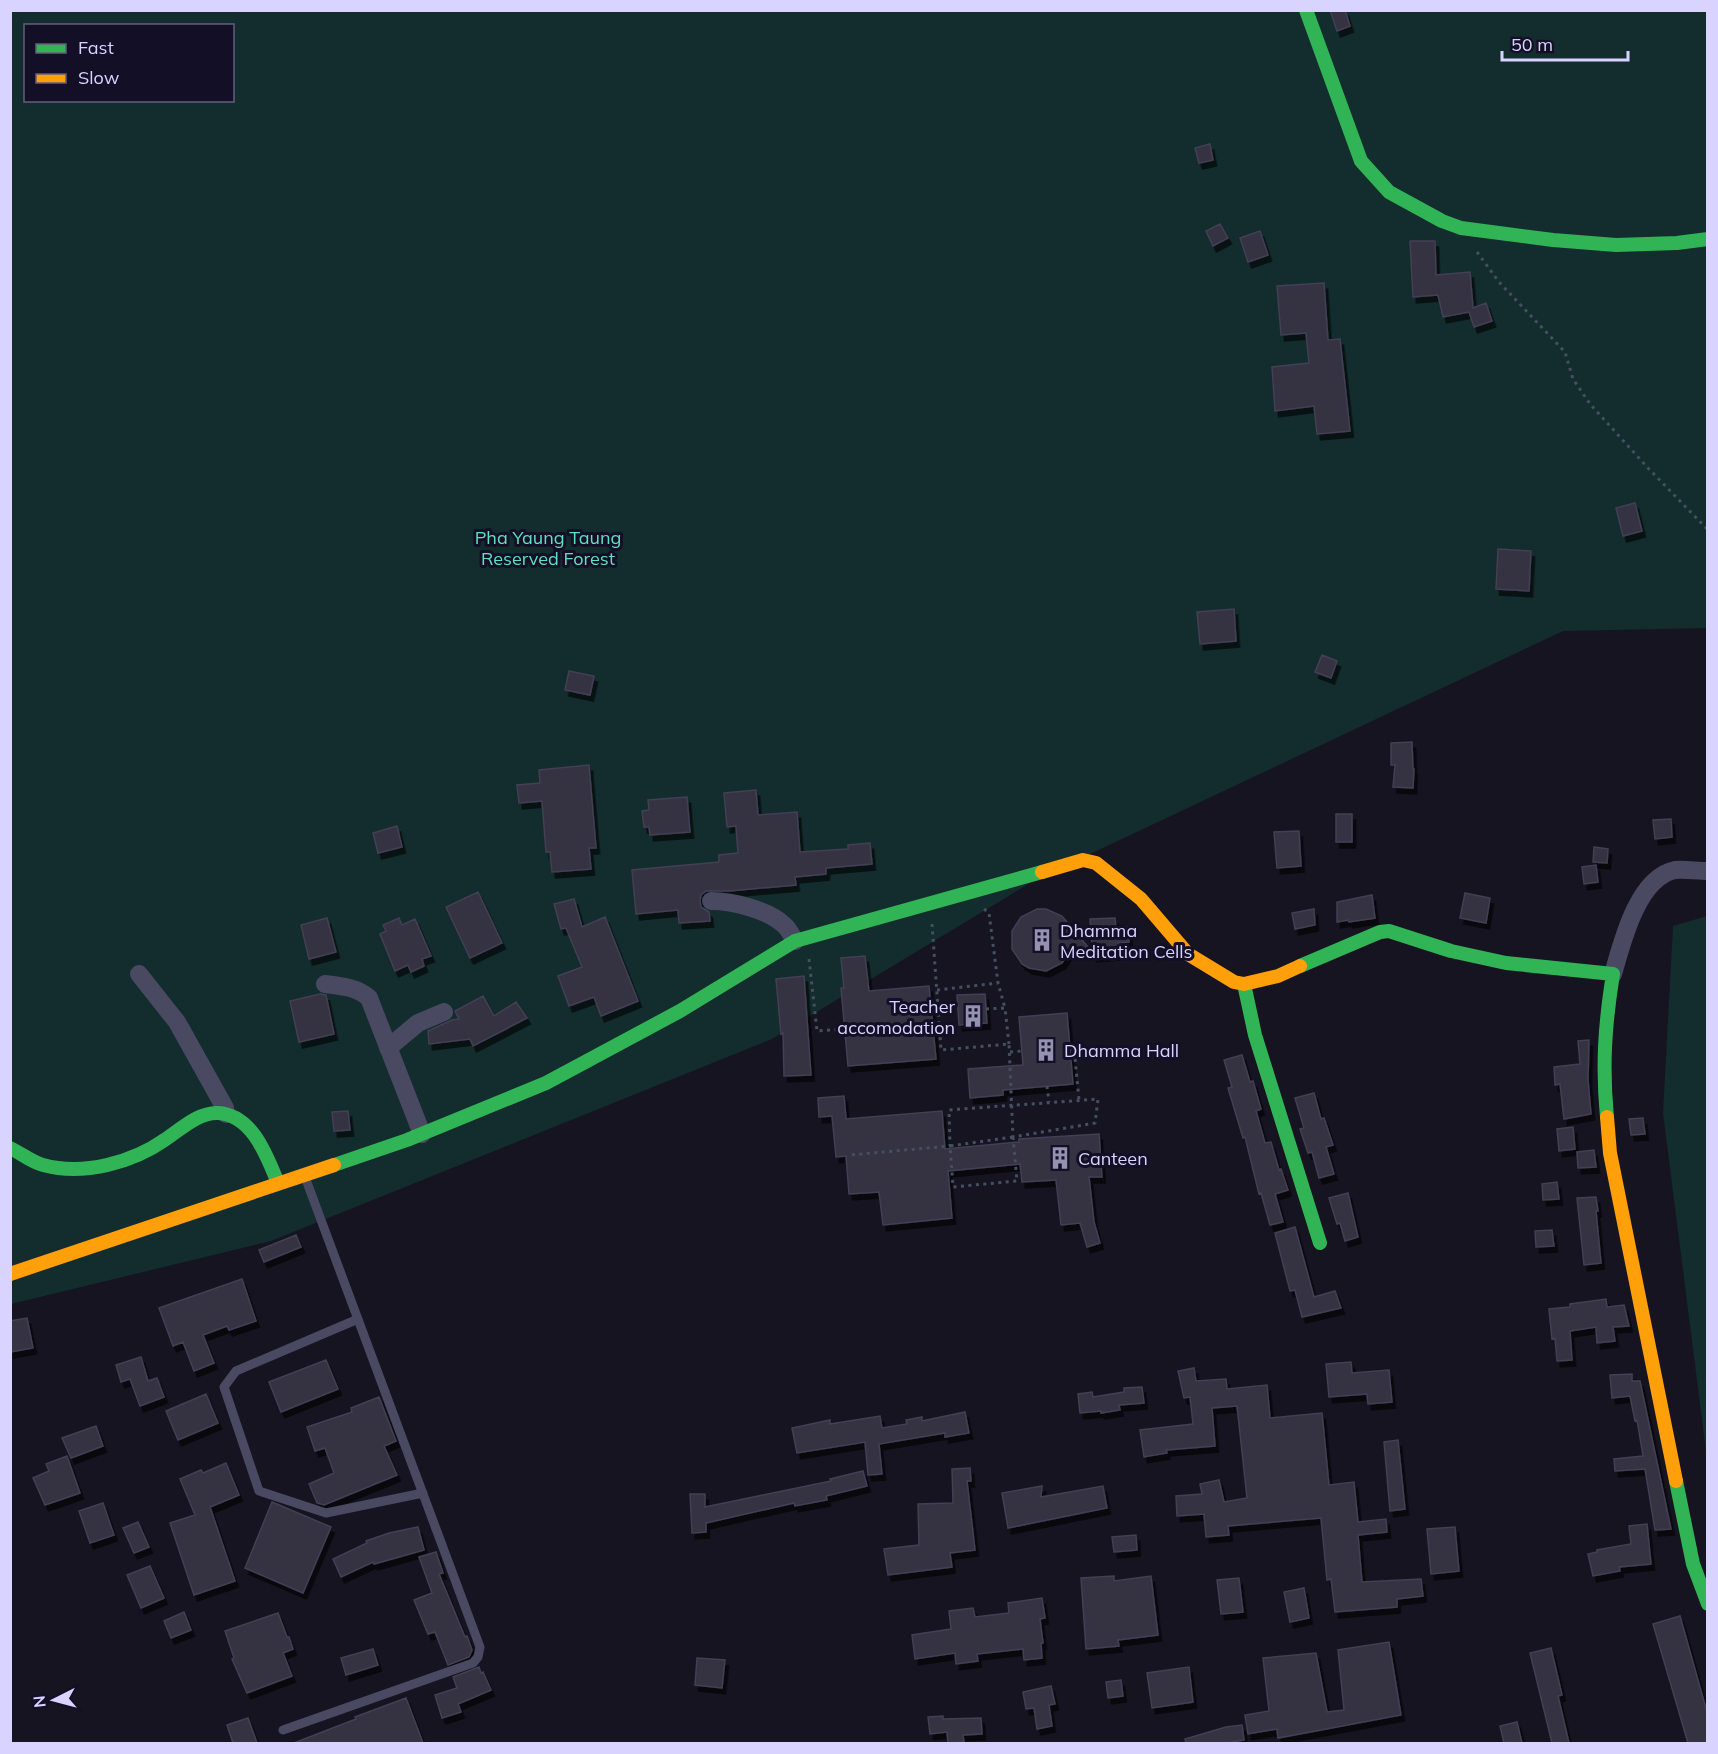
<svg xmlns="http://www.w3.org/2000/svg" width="1718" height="1754" font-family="Mulish,sans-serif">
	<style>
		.green { fill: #132c2d; fill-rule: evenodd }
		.building { fill: #343243; stroke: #433f54; stroke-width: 1.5; filter: url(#shadow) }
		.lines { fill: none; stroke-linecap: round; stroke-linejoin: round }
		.path { stroke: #44505f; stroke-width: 3; stroke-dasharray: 3 4.5; stroke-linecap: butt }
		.lane { stroke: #4a4962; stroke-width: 9 }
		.street { stroke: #4a4962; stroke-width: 18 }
		.fast { stroke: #30b455; stroke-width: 14 }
		.slow { stroke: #ff9f0a; stroke-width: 14 }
		.labels { text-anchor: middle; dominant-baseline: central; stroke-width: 6; stroke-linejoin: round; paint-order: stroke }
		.park-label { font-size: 18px; fill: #5fe0c0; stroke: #130f26 }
		.poi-label { font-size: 18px; fill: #d9d4ff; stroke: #130f26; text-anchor: start }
	</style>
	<defs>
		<filter id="shadow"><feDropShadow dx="3.5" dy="6" stdDeviation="0" flood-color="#0009"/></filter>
	</defs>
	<rect width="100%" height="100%" fill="#161421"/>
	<!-- green -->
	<path class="green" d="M10 11H1707V628L1563 631 1035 880 772 1039 271 1241 11 1304ZM26 26H232V100H26Z
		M1707 916H1708L1707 1459 1663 1113 1673 926Z"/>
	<!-- building -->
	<path class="building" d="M1330 10H1345L1350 26 1337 31Z
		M1210 144 1213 160 1199 163 1195 148Z
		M1220 224 1228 238 1213 246 1206 231Z
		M1260 231 1268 255 1248 262 1240 238Z
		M1410 241H1435L1436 275 1470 272 1473 308 1486 303 1492 321 1474 327 1469 312 1443 317 1438 295 1413 297Z
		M1324 283 1328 340 1340 339 1350 431 1317 434 1314 406 1275 411 1272 367 1309 363 1306 333 1281 335 1277 286Z
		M1635 503 1642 531 1623 536 1616 508Z
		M1498 549 1531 551 1529 591 1496 589Z
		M1234 609 1236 641 1200 644 1197 612Z
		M1322 655 1337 661 1331 678 1315 672Z
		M569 671 594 676 590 695 565 690Z
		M1412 742 1413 769H1414L1413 788 1393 787 1395 765H1391V743Z
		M589 765 596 848H589L591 869 552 872 550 852H546L542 801 519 803 517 785 540 783 539 770Z
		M756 790 758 815 797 812 800 852 848 849V845L870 843 872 864 826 868V874L795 877 796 885 729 891H706L701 895 700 901 701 907 709 912 710 921 679 923 678 910 636 914 632 870 719 862V855L738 853 736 826 727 827 724 793Z
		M687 797 690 832 650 835 649 827H644L642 811 649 810 648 800Z
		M1336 814H1352V842H1336Z
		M1671 819 1672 837 1655 839 1653 820Z
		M397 826 402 847 378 853 373 833Z
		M1299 831 1301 866 1277 868 1274 832Z
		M1594 847 1608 849 1607 863 1593 862Z
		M1596 865 1598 882 1584 884 1582 867Z
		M478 892 502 943 470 958 446 907Z
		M1465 893 1490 898 1486 923 1460 918Z
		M1372 895 1375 918 1349 922 1348 920 1337 922V902Z
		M574 899 582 927 605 917 638 1001 601 1016 594 997 569 1006 558 976 582 967 566 928 561 929 554 904Z
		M1037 909H1046L1062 916 1088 947 1071 949 1062 963 1046 971 1029 968 1022 964 1012 949V931L1021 917Z
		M1314 909 1315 925 1295 929 1292 913Z
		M327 918 336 952 309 959 301 925Z
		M399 918 402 925 415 919 431 956 422 959 424 966 411 972 408 965 395 971 380 934 386 931 383 925Z
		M1115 918 1116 928 1128 927 1129 942 1118 943V954L1093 956 1090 919Z
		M865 956 869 991 929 986 936 1059 848 1066 841 988H844L841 958Z
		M804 976 811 1075 784 1076 783 1033 781 1034 776 979Z
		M320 994 326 995 334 1034 299 1042 290 1001Z
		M985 994 987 1023 959 1025 957 995Z
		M483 996 494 1016 516 1002 527 1018 473 1046 470 1039 429 1044 428 1031 452 1020 459 1019 455 1011Z
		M1067 1013 1073 1084 1003 1090V1095L970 1098 968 1069 1023 1065 1019 1017Z
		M1589 1040 1588 1080 1591 1114 1564 1119 1560 1084 1555 1085 1554 1067 1580 1064 1578 1041Z
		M1242 1055 1250 1082 1253 1081 1261 1109 1256 1111 1265 1143 1271 1142 1279 1170 1281 1169 1288 1190 1275 1194 1283 1222 1270 1225 1261 1193 1259 1194 1245 1137 1243 1138 1228 1088 1232 1087 1224 1060Z
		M1314 1093 1321 1119 1324 1118 1333 1145 1326 1147 1334 1174 1319 1178 1312 1152 1308 1153 1300 1129 1304 1128 1295 1098Z
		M844 1096 846 1119 942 1111 945 1149 1019 1142V1139L1099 1134 1102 1177H1089L1094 1222 1100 1243 1087 1247 1080 1223 1061 1225 1056 1180 1022 1182 1020 1164 948 1171 952 1218 883 1225 879 1192 849 1194 846 1156 836 1157 832 1116 819 1117 818 1098Z
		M348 1111 350 1130 334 1131 332 1112Z
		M1643 1118 1645 1134 1631 1135 1629 1119Z
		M1573 1127 1575 1149 1559 1151 1557 1129Z
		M1594 1150 1596 1167 1578 1168 1577 1152Z
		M1557 1182 1559 1199 1543 1200 1542 1184Z
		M1348 1193 1358 1237 1345 1241 1340 1223 1337 1224 1329 1198Z
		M1596 1197 1598 1211H1596L1601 1263 1584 1265 1577 1198Z
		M1295 1227 1314 1297 1335 1291 1341 1308 1302 1317 1295 1290 1290 1291 1275 1233Z
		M1552 1230 1554 1246 1536 1247 1535 1231Z
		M296 1235 301 1247 264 1262 259 1250Z
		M242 1279 256 1321 229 1330 227 1326 203 1335 214 1363 194 1371 183 1342 173 1346 159 1308Z
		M1606 1299 1607 1307 1624 1305 1629 1326 1613 1327 1615 1341 1597 1343 1596 1327 1570 1331 1572 1360 1557 1361 1555 1338 1552 1339 1549 1309 1570 1307V1304Z
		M27 1318 33 1348 10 1352V1321Z
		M141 1357 148 1381 157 1378 164 1397 140 1406 130 1379 121 1382 116 1365Z
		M326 1360 338 1389 281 1412 269 1382Z
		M1351 1362 1352 1373 1389 1370 1392 1402 1368 1404 1367 1394 1329 1397 1326 1364Z
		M1194 1368 1196 1381 1226 1379 1227 1389 1267 1385 1270 1418 1322 1413 1329 1485 1354 1482 1358 1522 1386 1519 1387 1532 1358 1535 1362 1582 1421 1579 1423 1596 1397 1599V1607L1335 1612 1331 1579 1327 1580 1321 1518 1228 1526 1229 1535 1206 1537 1204 1514 1177 1516 1176 1496 1202 1494 1200 1484 1219 1480 1224 1502 1247 1498 1237 1406 1212 1408 1215 1446 1166 1450 1167 1453 1144 1457 1140 1430 1193 1424 1190 1397 1184 1398 1178 1371Z
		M1632 1374V1381H1640L1671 1529 1655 1530 1645 1469 1615 1471 1614 1459 1643 1456 1637 1420 1635 1421 1630 1396 1612 1398 1610 1375Z
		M1142 1387 1144 1403 1119 1405 1120 1410 1101 1413V1411L1080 1413 1078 1394 1092 1392 1093 1397 1124 1392V1388Z
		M206 1394 218 1423 178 1440 166 1411Z
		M379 1397 396 1441 384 1446 397 1475 324 1505 317 1503 309 1484 334 1473 325 1448 315 1451 307 1427 352 1412 351 1408Z
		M965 1412 969 1433 945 1437V1433L879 1444 882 1474 868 1475 865 1442 797 1453 792 1428 830 1420V1424L880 1416 882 1428 907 1424 906 1420 922 1417V1421Z
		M96 1426 103 1446 71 1458 62 1438Z
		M1398 1440 1405 1509 1390 1511 1384 1442Z
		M67 1456 80 1493 45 1505 33 1478 49 1471 46 1464Z
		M226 1463 239 1495 210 1507 235 1581 194 1595 170 1523 195 1515 180 1479 201 1470 203 1473Z
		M970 1468 971 1481H967L975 1550 950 1553 952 1567 888 1575 884 1549 919 1545 918 1504 953 1503 952 1469Z
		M863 1471 867 1486 826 1496 827 1500 795 1506 794 1503 706 1523V1532L692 1533 690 1494H705V1507L831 1481 830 1479Z
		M1042 1486 1041 1497 1103 1486 1107 1508 1008 1528 1002 1493Z
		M272 1502 331 1527 303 1593 245 1568Z
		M103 1503 114 1535 90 1543 79 1511Z
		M138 1522 149 1547 134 1553 123 1528Z
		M1647 1524 1651 1564 1619 1567 1620 1571 1593 1576 1588 1554 1597 1552V1550L1631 1544 1629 1526Z
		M418 1527 424 1550 374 1564 373 1562 341 1577 333 1559 367 1543 366 1541 389 1533Z
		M1455 1527 1459 1571 1431 1574 1427 1529Z
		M1136 1535 1137 1550 1114 1552 1112 1537Z
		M436 1552 443 1573 439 1574 465 1637 467 1636 472 1650 469 1657 448 1665 435 1632 428 1634 414 1600 432 1593 419 1557Z
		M150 1566 164 1598 141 1608 127 1575Z
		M1114 1576V1581L1151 1576 1158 1635 1118 1640 1119 1646 1086 1649 1081 1578Z
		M1239 1578 1243 1612 1221 1614 1217 1580Z
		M1304 1588 1309 1618 1290 1622 1284 1592Z
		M1042 1598 1045 1618 1040 1619 1043 1643H1041L1042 1658 1024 1660 1023 1649 977 1654 978 1661 956 1664 955 1653 915 1659 912 1635 951 1629 949 1611 973 1608 975 1617 1009 1613 1008 1603Z
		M184 1612 191 1630 171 1638 164 1621Z
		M278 1613 287 1637H289L293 1649 283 1653 292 1676 247 1693 232 1659 234 1658 225 1631Z
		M1680 1616 1707 1712V1743H1688L1653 1624Z
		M1389 1642 1401 1715 1278 1738 1277 1729 1248 1734 1245 1715 1269 1711 1263 1658 1316 1653 1327 1712 1344 1710 1338 1650Z
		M1551 1648 1562 1695 1558 1696 1569 1743H1552L1530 1653Z
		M373 1649 378 1665 346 1675 341 1658Z
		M697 1658 725 1660 722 1688 695 1685Z
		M479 1667 481 1673 483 1672 491 1690 458 1704 461 1712 442 1718 435 1695 457 1688 453 1677Z
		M1189 1667 1193 1702 1152 1708 1147 1673Z
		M1121 1680 1123 1696 1108 1698 1106 1682Z
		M1051 1686 1055 1704 1049 1705 1052 1726 1037 1729 1034 1708 1026 1709 1023 1692Z
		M406 1698 423 1743H294L356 1719 355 1717Z
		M943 1716V1719L981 1718 982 1734 963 1735 964 1742 948 1743 947 1732 930 1734 928 1717Z
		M248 1718 257 1743H233L227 1725Z
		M1517 1722 1522 1743H1504L1500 1726Z
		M1242 1725 1244 1740 1227 1743H1186L1185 1739 1226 1727Z"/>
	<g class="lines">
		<!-- path -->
		<path class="path" d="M1477 252 1499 282 1565 352 1573 379 1590 404 1648 468 1708 530
			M984 909 989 913 998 983 1005 1008
			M932 924 939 1022
			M809 959 817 1031 939 1022 941 1050 1009 1044 1013 1137 1095 1123 1098 1099C1048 1103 999 1106 949 1110L950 1146 850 1155
			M937 990 998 983
			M986 1009 1005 1008 1009 1044
			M1070 1049 1074 1048 1079 1100
			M1010 1052 1022 1051
			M1047 1086 1049 1102
			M1013 1137 1017 1181 953 1187 950 1146Z"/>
		<!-- lane -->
		<path class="lane" d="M358 1319 236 1371 224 1387 259 1491 326 1513 423 1493
			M283 1730 473 1663 478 1657 480 1647 305 1177"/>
		<!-- street -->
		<path class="street" d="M711 901C732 901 769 910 784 925 789 929 792 936 795 941
			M139 974 177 1022 225 1108 226 1114
			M1613 974C1622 943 1637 878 1675 870 1685 869 1697 871 1708 871
			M325 984C341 986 357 987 369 998L422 1134
			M388 1048 418 1023 444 1012"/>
		<!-- fast -->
		<path class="fast" d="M1306 10 1361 161 1389 192 1442 221 1461 228 1553 240 1616 245 1677 243 1708 239
			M1300 966 1380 932 1389 931 1451 951 1506 963 1613 974C1605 1024 1602 1066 1607 1117
			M1244 984 1255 1035 1320 1243
			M10 1148C21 1153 31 1162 43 1165 83 1176 132 1163 166 1139 181 1129 199 1112 218 1113 253 1115 267 1157 278 1183
			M334 1165 407 1140 546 1083 680 1011 795 941 1042 872
			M1676 1481 1693 1564 1708 1604"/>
		<!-- slow -->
		<path class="slow" d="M1042 872 1083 860 1096 863 1141 899 1188 954 1234 982 1244 984 1278 976 1300 966
			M1607 1117 1610 1153 1676 1481
			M10 1274 334 1165"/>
	</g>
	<!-- icons -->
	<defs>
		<g id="building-bare" transform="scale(1.8)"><path d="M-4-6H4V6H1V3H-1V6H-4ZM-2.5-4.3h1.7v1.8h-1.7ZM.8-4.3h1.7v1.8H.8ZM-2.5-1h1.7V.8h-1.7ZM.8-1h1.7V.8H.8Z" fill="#9591b1" stroke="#130f26" stroke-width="2.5" paint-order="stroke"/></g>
	</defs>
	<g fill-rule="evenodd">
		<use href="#building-bare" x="1042" y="940"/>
		<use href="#building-bare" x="973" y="1016"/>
		<use href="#building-bare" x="1046" y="1050"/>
		<use href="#building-bare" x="1060" y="1158"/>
	</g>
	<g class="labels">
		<!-- park labels -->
		<g class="park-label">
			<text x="548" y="537">Pha Yaung Taung<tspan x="548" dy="21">Reserved Forest</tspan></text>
		</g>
		<!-- poi labels -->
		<g class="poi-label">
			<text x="1060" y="930">Dhamma<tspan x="1060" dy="21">Meditation Cells</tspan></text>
			<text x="955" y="1006" text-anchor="end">Teacher<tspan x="955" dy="21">accomodation</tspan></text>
			<text x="1064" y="1050">Dhamma Hall</text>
			<text x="1078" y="1158">Canteen</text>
		</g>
	</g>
	<!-- border -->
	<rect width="1718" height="1754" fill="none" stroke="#d9d4ff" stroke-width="24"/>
	<!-- legend -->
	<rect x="24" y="24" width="210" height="78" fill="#130f26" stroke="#625e7d" stroke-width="1.5"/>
	<rect x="36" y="44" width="30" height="9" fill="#30b455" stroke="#625e7d" stroke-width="1.5"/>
	<text x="78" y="54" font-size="18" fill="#d9d4ff">Fast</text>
	<rect x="36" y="74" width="30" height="9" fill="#ff9f0a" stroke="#625e7d" stroke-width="1.5"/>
	<text x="78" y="84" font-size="18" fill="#d9d4ff">Slow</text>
	<!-- north arrow -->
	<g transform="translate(54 1700) rotate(264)" stroke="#130f26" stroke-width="4.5" paint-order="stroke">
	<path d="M0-4.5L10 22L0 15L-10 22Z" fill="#d9d4ff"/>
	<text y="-9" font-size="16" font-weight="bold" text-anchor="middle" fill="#d9d4ff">N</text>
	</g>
	<!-- scale -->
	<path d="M1502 51v9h126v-9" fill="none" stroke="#d9d4ff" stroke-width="3"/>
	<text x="1511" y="51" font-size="18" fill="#d9d4ff" stroke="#130f26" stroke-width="4.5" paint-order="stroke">50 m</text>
</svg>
